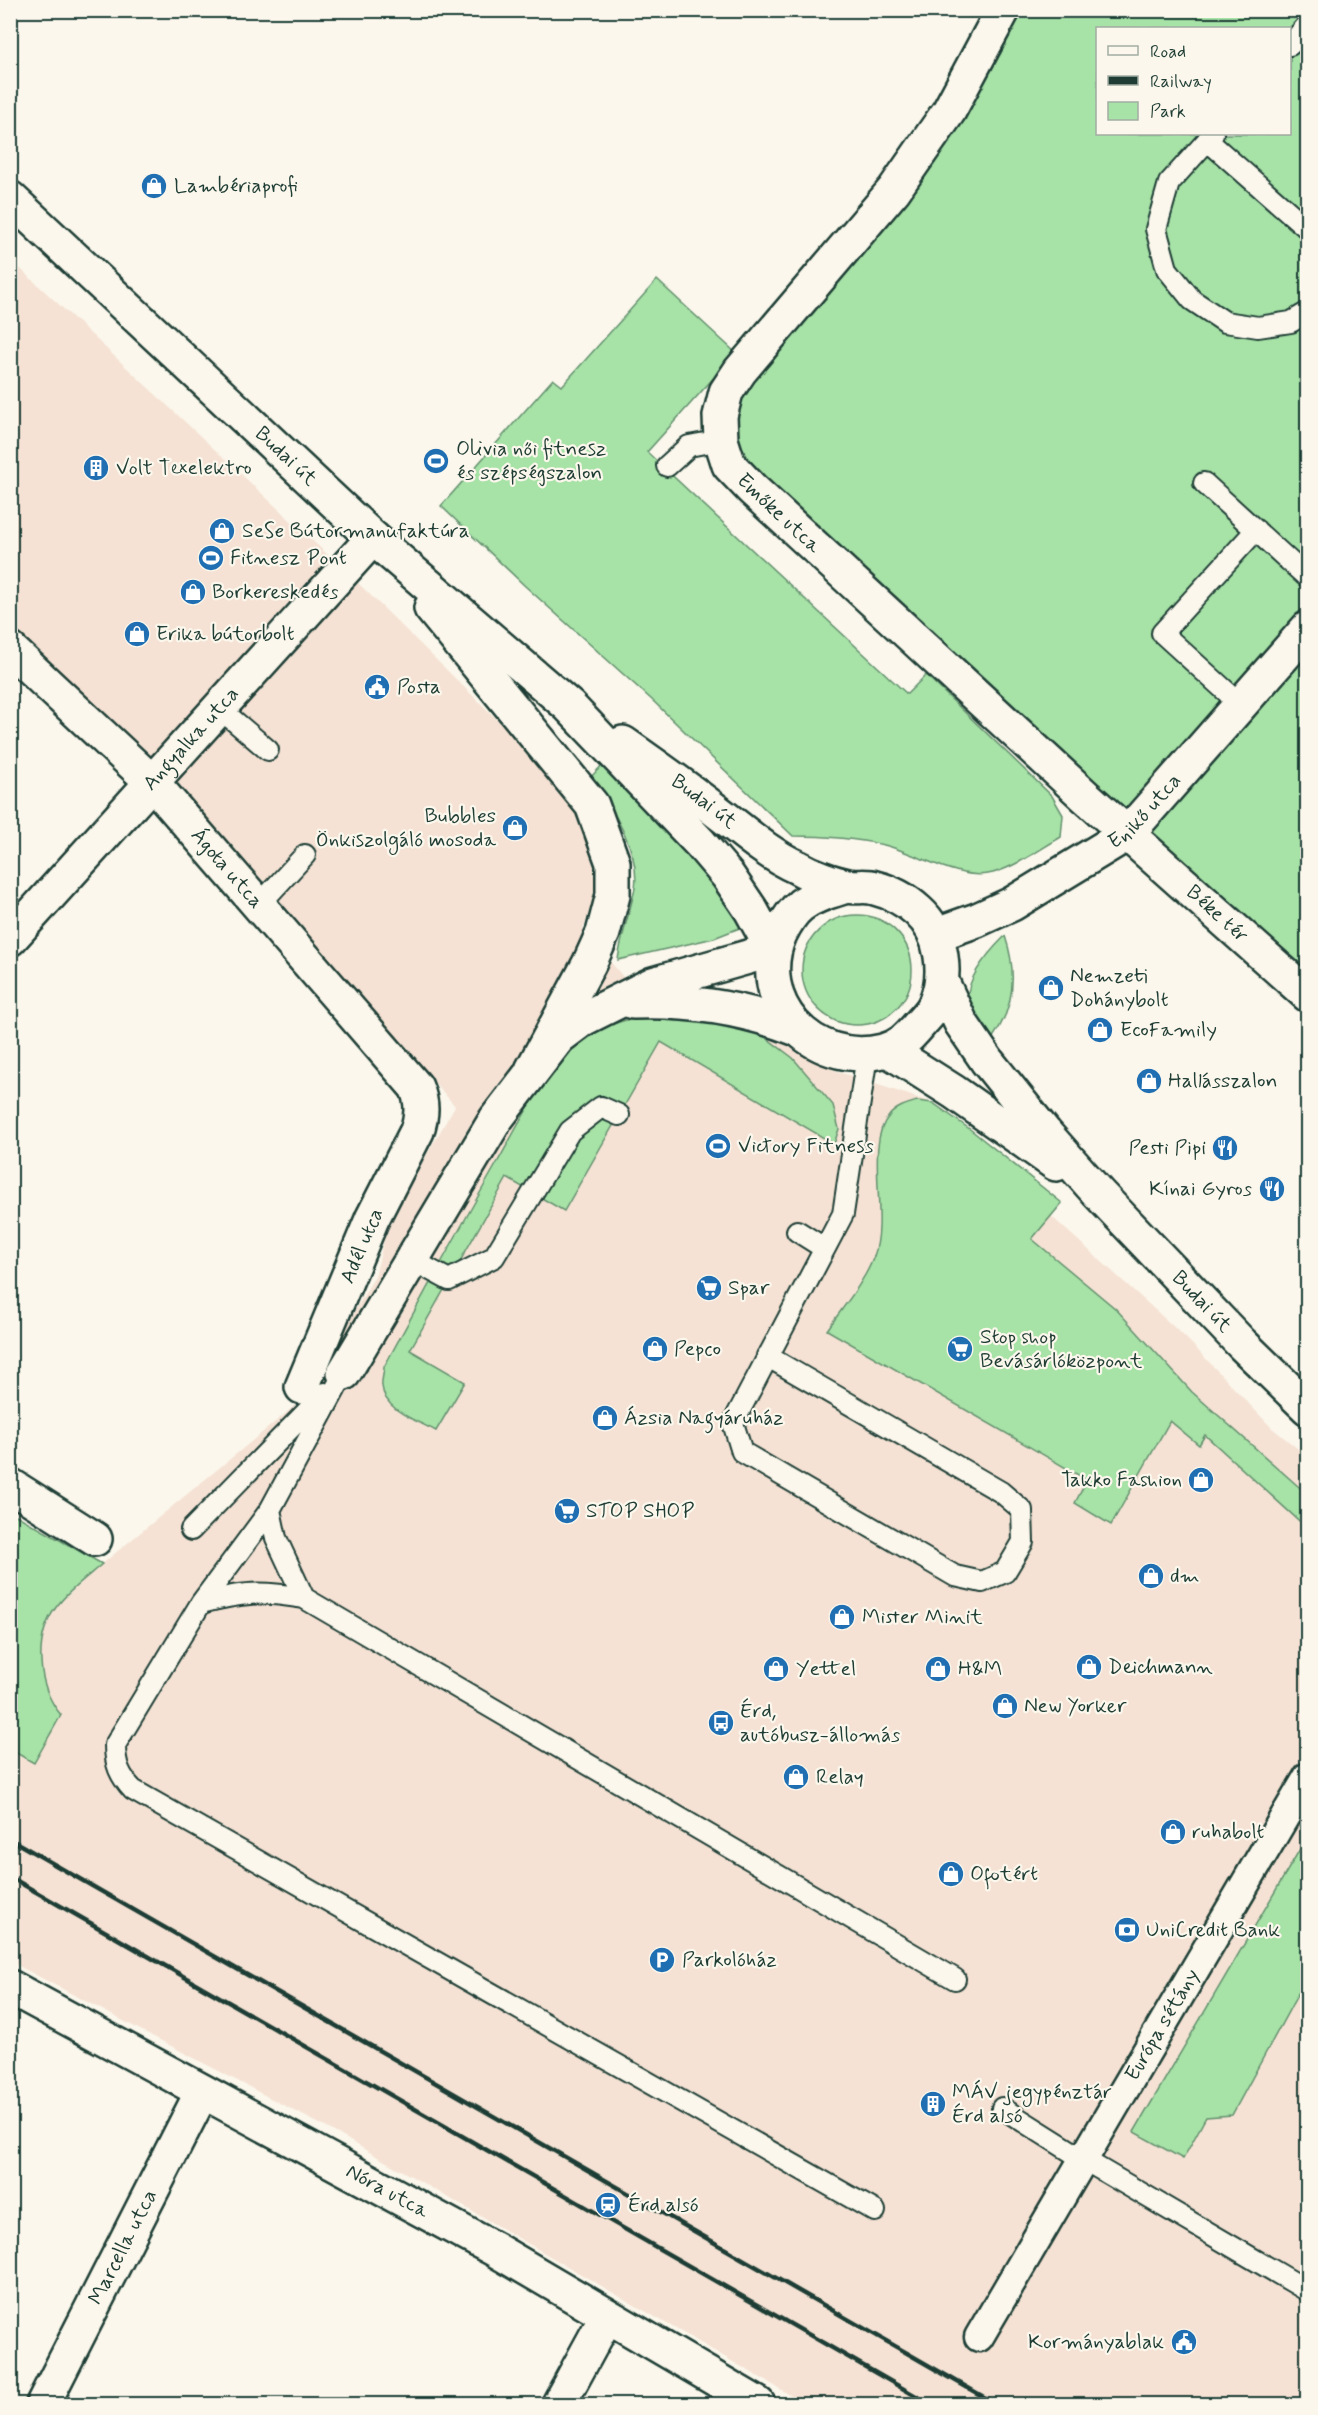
<svg xmlns="http://www.w3.org/2000/svg" width="1318" height="2415" font-family="Mynerve,sans-serif">
	<style>
		.built { fill: #f5e2d4 }
		.green { fill: #a7e2a7; stroke: #63906e; stroke-width: 1.5; fill-rule: evenodd }
		.lines { fill: none; stroke-linecap: round; stroke-linejoin: round }
		.service-casing { stroke: #1f3d34; stroke-width: 24 }
		.pedestrian-casing { stroke: #1f3d34; stroke-width: 33 }
		.minor-casing { stroke: #1f3d34; stroke-width: 38 }
		.secondary-casing { stroke: #1f3d34; stroke-width: 38 }
		.service { stroke: #fbf7ec; stroke-width: 20 }
		.pedestrian { stroke: #fbf7ec; stroke-width: 28 }
		.minor { stroke: #fbf7ec; stroke-width: 33 }
		.secondary { stroke: #fbf7ec; stroke-width: 33 }
		.rail { stroke: #1f3d34; stroke-width: 4.5 }
		.labels { text-anchor: middle; dominant-baseline: central; stroke-width: 4.5; stroke-linejoin: round; paint-order: stroke }
		.poi-label { font-size: 21px; fill: #1f3d34; stroke: #fbf7ec; text-anchor: start }
		.street-label { font-size: 21px; fill: #1f3d34; stroke: #fbf7ec }
	</style>
	<rect width="100%" height="100%" fill="#fbf7ec"/>
	<filter id="ink" filterUnits="userSpaceOnUse"><feTurbulence type="fractalNoise" baseFrequency=".0167" numOctaves="2"/><feDisplacementMap in="SourceGraphic" scale="12" xChannelSelector="R" yChannelSelector="G"/><feConvolveMatrix kernelMatrix="1 2 1 2 8 2 1 2 1" color-interpolation-filters="sRGB"/></filter>
	<g filter="url(#ink)">
		<!-- built -->
		<path class="built" d="M10 259 359 584 562 783 592 839 597 873 592 905 583 929 654 1014 752 1027 836 1071 933 1103 971 1130 1062 1203 1051 1216 1185 1337 1272 1428 1307 1456V2404H806L331 2130 11 1962V1750L34 1763 61 1715 51 1702 42 1675 40 1650 45 1629 56 1606 102 1564 302 1400 375 1276 389 1220 455 1106 175 785 11 631Z"/>
		<!-- green -->
		<path class="green" d="M1003 11H1307V995L729 465 726 392 894 190ZM1098 28H1290V134H1098Z
			M657 280 736 353 647 452 907 694 926 675 1052 796 1063 815 1061 837C1039 850 1017 866 993 873 960 882 917 853 884 845 853 838 824 836 793 836L652 700 525 586 441 506 553 379 562 386Z
			M605 762 728 899 742 927 714 938 618 960C621 936 630 912 635 888 641 851 611 806 590 778Z
			M802 970a55 55 0 1 1 110 0a55 55 0 1 1-110 0Z
			M1005 936C1018 975 1014 1013 987 1045 982 1033 970 1013 968 1001 965 978 990 951 1005 936Z
			M654 1014 752 1027 793 1058 833 1105 839 1129 834 1144 661 1042 564 1211 507 1178 410 1350 465 1382 436 1431C418 1421 384 1411 382 1386 381 1381 384 1373 384 1367 421 1299 458 1231 497 1163 519 1124 541 1077 576 1046 598 1026 625 1019 654 1014Z
			M917 1101 933 1103 971 1130 1062 1203 1032 1239 1116 1309 1192 1392 1307 1494V1528L1205 1435 1199 1445 1170 1421 1111 1525 1075 1503 1087 1480 827 1330C843 1307 864 1283 874 1256 889 1218 864 1143 889 1116 896 1107 907 1104 917 1101Z
			M14 1514 102 1564C87 1577 69 1590 57 1606 33 1637 37 1686 61 1715L34 1763 11 1750 10 1521Z
			M1307 1837V1977L1232 2115 1206 2117 1183 2159 1134 2132Z"/>
		<g class="lines">
			<!-- service casing -->
			<g class="service-casing">
				<path id="service" d="M1290 45 1308 24
					M1213 134 1169 183 1156 229 1167 269 1192 300 1225 322 1258 327 1291 322 1308 312
					M1207 140 1308 229
					M667 466 689 446 721 440
					M1204 483 1308 578
					M1240 704 1162 633 1256 530
					M219 708 268 750
					M259 905 305 855
					M797 1231 824 1248
					M412 1260 449 1280 494 1257 570 1131 601 1107 619 1115
					M767 1356 1001 1492 1022 1510 1023 1542 1005 1572 982 1582 955 1576 742 1452 733 1423 843 1214 867 1055
					M344 1373 270 1510 201 1603 115 1745C115 1765 120 1776 133 1790L875 2211
					M270 1510 276 1538 304 1598 955 1979
					M191 1530 325 1393
					M201 1603C243 1592 261 1591 304 1598
					M1002 2108 1083 2159 1308 2291"/>
			</g>
			<!-- pedestrian casing -->
			<g class="pedestrian-casing">
				<g id="pedestrian">
					<path id="s1" d="M979 2337 1308 1777"/>
				</g>
			</g>
			<!-- minor casing -->
			<g class="minor-casing">
				<g id="minor">
					<path id="s2" d="M1003 10 949 111 894 190 740 371 726 392 720 416 721 440 729 465 752 489 1085 796 1308 995"/>
					<path id="s3" d="M10 649 152 782 416 1087C423 1103 422 1115 417 1131L372 1219 302 1387"/>
					<path id="s4" d="M935 935 977 920 1012 904 1127 834 1308 628"/>
					<path id="s5" d="M10 939 373 538"/>
					<path d="M633 1002C690 1000 744 1008 797 1029"/>
					<path d="M344 1373 496 1119 559 1037 583 1019 653 984 773 950"/>
					<path d="M10 1485 95 1539"/>
					<path id="s6" d="M10 1987 494 2249 758 2404"/>
					<path id="s7" d="M43 2404 202 2092"/>
					<path d="M559 2404 607 2316"/>
				</g>
			</g>
			<!-- secondary casing -->
			<g class="secondary-casing">
				<g id="secondary">
					<path id="s8" d="M10 198 373 538 569 706 700 843 728 876 751 910 773 950"/>
					<path d="M431 608 592 805 613 863V895L603 933 589 964 532 1070"/>
					<path id="s9" d="M623 743C656 766 687 788 719 813 743 831 768 854 797 867 811 875 832 883 848 886 856 888 866 885 875 888 891 892 906 900 918 911 943 933 948 975 935 1004 932 1012 924 1019 919 1025 908 1038 899 1047 883 1051 812 1068 751 1002 780 934 785 924 792 912 801 905 815 895 831 891 847 886"/>
					<path id="s10" d="M942 982 961 1023 987 1061 1045 1133 1099 1194 1242 1344 1308 1408"/>
					<path d="M888 1050 954 1092 1056 1164"/>
				</g>
			</g>
			<!-- service -->
			<use href="#service" class="service"/>
			<!-- pedestrian -->
			<use href="#pedestrian" class="pedestrian"/>
			<!-- minor -->
			<use href="#minor" class="minor"/>
			<!-- secondary -->
			<use href="#secondary" class="secondary"/>
			<!-- rail -->
			<path class="rail" d="M10 1839 996 2404
				M10 1877 930 2404"/>
		</g>
	</g>
	<!-- icons -->
	<defs>
		<g id="shop-disc" transform="scale(1.35)"><circle r="9.5" fill="#1f6fb2" stroke="#fbf7ec"/><path d="M-5-2.5h2.3a2.7 3.5 0 0 1 5.4 0H5L5.5 6h-11ZM-1.5-2.5h3a1.5 2.3 0 0 0-3 0Z" fill="#fff"/></g>
		<g id="stadium-disc" transform="scale(1.35)"><circle r="9.5" fill="#1f6fb2" stroke="#fbf7ec"/><path d="M0-5a6.5 5 0 1 0 0 10a6.5 5 0 1 0 0-10ZM-3.5-1.8h7v3.6h-7Z" fill="#fff"/></g>
		<g id="building-disc" transform="scale(1.35)"><circle r="9.5" fill="#1f6fb2" stroke="#fbf7ec"/><path d="M-4-6H4V6H1V3H-1V6H-4ZM-2.5-4.3h1.7v1.8h-1.7ZM.8-4.3h1.7v1.8H.8ZM-2.5-1h1.7V.8h-1.7ZM.8-1h1.7V.8H.8Z" fill="#fff"/></g>
		<g id="civic-disc" transform="scale(1.35)"><circle r="9.5" fill="#1f6fb2" stroke="#fbf7ec"/><path d="M-.6-6.5H3V-4.5H.6V-3L4-1V1h2V6H-6V1h2V-1L-.6-3ZM-1.2 2.5V6h2.4V2.5Z" fill="#fff"/></g>
		<g id="restaurant-disc" transform="scale(1.35)"><circle r="9.5" fill="#1f6fb2" stroke="#fbf7ec"/><path d="M-5-6h1v4h1v-4h1v4h1v-4h1v5L-1.5 .5V6h-2V.5L-5-1ZM5-6V6H3V1.5H1.5Q1.5-4 5-6Z" fill="#fff"/></g>
		<g id="supermarket-disc" transform="scale(1.35)"><circle r="9.5" fill="#1f6fb2" stroke="#fbf7ec"/><path d="M-6-5.5h2.5l.6 2H6L4.5 2H-2.5L-4.4-4H-6ZM-1.5 3.2a1.3 1.3 0 1 0 .1 0ZM3 3.2a1.3 1.3 0 1 0 .1 0Z" fill="#fff"/></g>
		<g id="bus-disc" transform="scale(1.35)"><circle r="9.5" fill="#1f6fb2" stroke="#fbf7ec"/><path d="M-5-6H5V4H4V6H2V4H-2V6H-4V4H-5ZM-3.5-4V0h7V-4ZM-3.5 1.2v1.5H-2V1.2ZM2 1.2v1.5H3.5V1.2Z" fill="#fff"/></g>
		<g id="bank-disc" transform="scale(1.35)"><circle r="9.5" fill="#1f6fb2" stroke="#fbf7ec"/><path d="M-6-4H6V4H-6ZM0-2.3a2.3 2.3 0 1 0 0 4.6a2.3 2.3 0 1 0 0-4.6Z" fill="#fff"/></g>
		<g id="parking-disc" transform="scale(1.35)"><circle r="9.5" fill="#1f6fb2" stroke="#fbf7ec"/><path d="M-3.5-5.5H1a3.5 3.5 0 0 1 0 7H-1V5.5H-3.5ZM-1-3.4V-.6H.8a1.4 1.4 0 0 0 0-2.8Z" fill="#fff"/></g>
		<g id="station-disc" transform="scale(1.35)"><circle r="9.5" fill="#1f6fb2" stroke="#fbf7ec"/><path d="M-3-6H3Q5-6 5-4V2Q5 4 3 4L4.5 6H3L1.5 4h-3L-3 6H-4.5L-3 4Q-5 4-5 2V-4Q-5-6-3-6ZM-3.5-4v3h7v-3ZM-3.5 1v1.5H-2V1ZM2 1v1.5H3.5V1Z" fill="#fff"/></g>
	</defs>
	<g fill-rule="evenodd">
		<use href="#shop-disc" x="154" y="186"/>
		<use href="#stadium-disc" x="436" y="461"/>
		<use href="#building-disc" x="96" y="468"/>
		<use href="#shop-disc" x="222" y="531"/>
		<use href="#stadium-disc" x="211" y="558"/>
		<use href="#shop-disc" x="193" y="592"/>
		<use href="#shop-disc" x="137" y="634"/>
		<use href="#civic-disc" x="377" y="687"/>
		<use href="#shop-disc" x="515" y="828"/>
		<use href="#shop-disc" x="1051" y="988"/>
		<use href="#shop-disc" x="1100" y="1030"/>
		<use href="#shop-disc" x="1149" y="1081"/>
		<use href="#stadium-disc" x="718" y="1146"/>
		<use href="#restaurant-disc" x="1225" y="1148"/>
		<use href="#restaurant-disc" x="1272" y="1189"/>
		<use href="#supermarket-disc" x="709" y="1288"/>
		<use href="#shop-disc" x="655" y="1349"/>
		<use href="#supermarket-disc" x="960" y="1349"/>
		<use href="#shop-disc" x="605" y="1418"/>
		<use href="#shop-disc" x="1201" y="1480"/>
		<use href="#supermarket-disc" x="567" y="1511"/>
		<use href="#shop-disc" x="1151" y="1576"/>
		<use href="#shop-disc" x="842" y="1617"/>
		<use href="#shop-disc" x="1089" y="1667"/>
		<use href="#shop-disc" x="776" y="1669"/>
		<use href="#shop-disc" x="938" y="1669"/>
		<use href="#shop-disc" x="1005" y="1706"/>
		<use href="#bus-disc" x="721" y="1723"/>
		<use href="#shop-disc" x="796" y="1777"/>
		<use href="#shop-disc" x="1173" y="1832"/>
		<use href="#shop-disc" x="951" y="1874"/>
		<use href="#bank-disc" x="1127" y="1930"/>
		<use href="#parking-disc" x="662" y="1960"/>
		<use href="#building-disc" x="933" y="2104"/>
		<use href="#station-disc" x="608" y="2205"/>
		<use href="#civic-disc" x="1184" y="2342"/>
	</g>
	<g class="labels">
		<!-- poi labels -->
		<g class="poi-label">
			<text x="174" y="186">Lambériaprofi</text>
			<text x="456" y="449">Olivia női fitnesz<tspan x="456" dy="24">és szépségszalon</tspan></text>
			<text x="116" y="468">Volt Texelektro</text>
			<text x="242" y="531">SeSe Bútormanufaktúra</text>
			<text x="230" y="558">Fitnesz Pont</text>
			<text x="212" y="592">Borkereskedés</text>
			<text x="156" y="634">Erika bútorbolt</text>
			<text x="397" y="687">Posta</text>
			<text x="496" y="816" text-anchor="end">Bubbles<tspan x="496" dy="24">Önkiszolgáló mosoda</tspan></text>
			<text x="1070" y="976">Nemzeti<tspan x="1070" dy="24">Dohánybolt</tspan></text>
			<text x="1120" y="1030">EcoFamily</text>
			<text x="1168" y="1081">Hallásszalon</text>
			<text x="738" y="1146">Victory Fitness</text>
			<text x="1206" y="1148" text-anchor="end">Pesti Pipi</text>
			<text x="1252" y="1189" text-anchor="end">Kínai Gyros</text>
			<text x="728" y="1288">Spar</text>
			<text x="980" y="1337">Stop shop<tspan x="980" dy="24">Bevásárlóközpont</tspan></text>
			<text x="674" y="1349">Pepco</text>
			<text x="624" y="1418">Ázsia Nagyáruház</text>
			<text x="1182" y="1480" text-anchor="end">Takko Fashion</text>
			<text x="586" y="1511">STOP SHOP</text>
			<text x="1170" y="1576">dm</text>
			<text x="862" y="1617">Mister Minit</text>
			<text x="1108" y="1667">Deichmann</text>
			<text x="796" y="1669">Yettel</text>
			<text x="958" y="1669">H&amp;M</text>
			<text x="1024" y="1706">New Yorker</text>
			<text x="740" y="1711">Érd,<tspan x="740" dy="24">autóbusz-állomás</tspan></text>
			<text x="816" y="1777">Relay</text>
			<text x="1192" y="1832">ruhabolt</text>
			<text x="970" y="1874">Ofotért</text>
			<text x="1146" y="1930">UniCredit Bank</text>
			<text x="682" y="1960">Parkolóház</text>
			<text x="952" y="2092">MÁV jegypénztár<tspan x="952" dy="24">Érd alsó</tspan></text>
			<text x="628" y="2205">Érd alsó</text>
			<text x="1164" y="2342" text-anchor="end">Kormányablak</text>
		</g>
		<!-- street labels -->
		<g class="street-label">
			<text stroke="none"><textPath href="#s8" startOffset="378">Budai út</textPath></text>
			<text stroke="none"><textPath href="#s2" startOffset="618">Emőke utca</textPath></text>
			<text stroke="none"><textPath href="#s5" startOffset="270">Angyalka utca</textPath></text>
			<text stroke="none"><textPath href="#s9" startOffset="100">Budai út</textPath></text>
			<text stroke="none"><textPath href="#s4" startOffset="246">Enikő utca</textPath></text>
			<text stroke="none"><textPath href="#s3" startOffset="309">Ágota utca</textPath></text>
			<text stroke="none"><textPath href="#s2" startOffset="1212">Béke tér</textPath></text>
			<text transform="translate(362 1246) rotate(-67)">Adél utca</text>
			<text stroke="none"><textPath href="#s10" startOffset="414">Budai út</textPath></text>
			<text stroke="none"><textPath href="#s1" startOffset="362">Európa sétány</textPath></text>
			<text stroke="none"><textPath href="#s6" startOffset="429">Nóra utca</textPath></text>
			<text stroke="none"><textPath href="#s7" startOffset="176">Marcella utca</textPath></text>
		</g>
	</g>
	<!-- margin -->
	<rect width="1318" height="2415" fill="none" stroke="#fbf7ec" stroke-width="36"/>
	<rect x="18" y="18" width="1282" height="2379" fill="none" stroke="#1f3d34" stroke-width="2" filter="url(#ink)"/>
	<!-- legend -->
	<rect x="1096" y="27" width="195" height="108" fill="#fbf7ec" stroke="#a3ada2" stroke-width="1.5"/>
	<rect x="1108" y="46" width="30" height="9" fill="#fbf7ec" stroke="#a3ada2" stroke-width="1.5"/>
	<text x="1150" y="57" font-size="18" fill="#1f3d34">Road</text>
	<rect x="1108" y="76" width="30" height="9" fill="#1f3d34" stroke="#a3ada2" stroke-width="1.5"/>
	<text x="1150" y="87" font-size="18" fill="#1f3d34">Railway</text>
	<rect x="1108" y="102" width="30" height="18" fill="#a7e2a7" stroke="#a3ada2" stroke-width="1.5"/>
	<text x="1150" y="117" font-size="18" fill="#1f3d34">Park</text>
</svg>
